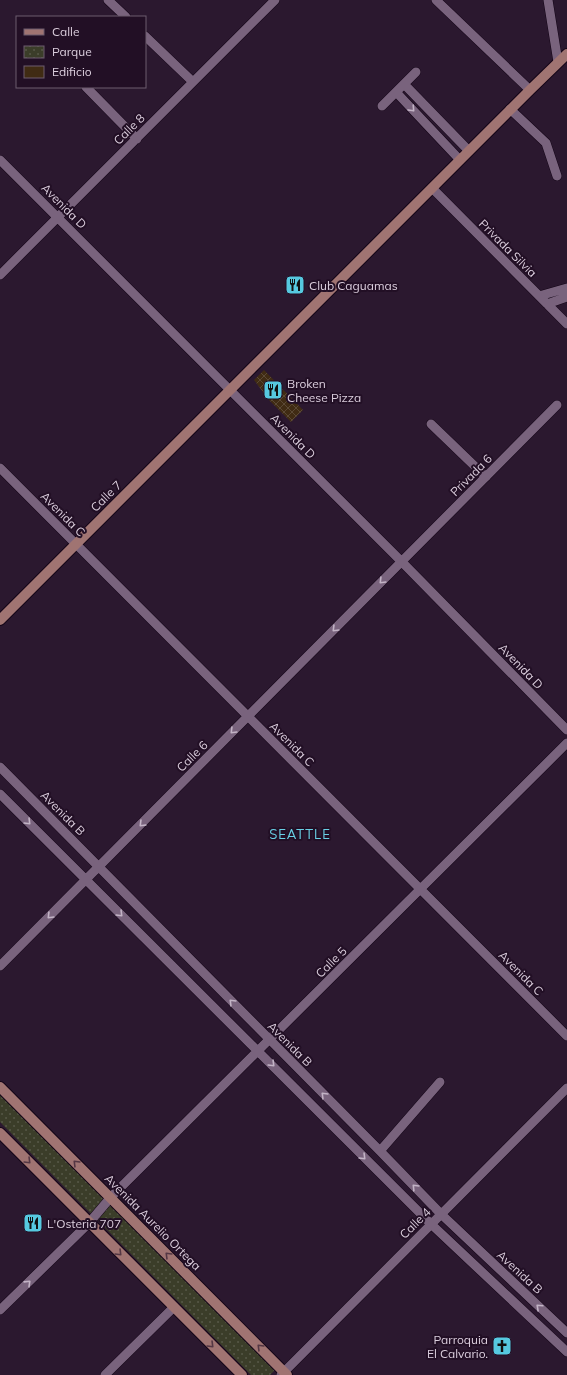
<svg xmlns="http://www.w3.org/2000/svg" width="567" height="1375" font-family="Mulish,sans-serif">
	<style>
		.park { fill: url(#park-dots) }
		.building { fill: url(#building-cross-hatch) }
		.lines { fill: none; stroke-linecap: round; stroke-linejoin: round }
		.street-casing { stroke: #130416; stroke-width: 10 }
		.secondary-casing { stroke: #130416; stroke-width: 12 }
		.street { stroke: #79637d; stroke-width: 9 }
		.secondary { stroke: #a07472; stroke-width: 10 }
		.oneway { stroke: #c3b4c6 }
		.oneway2 { stroke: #543744 }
		.labels { text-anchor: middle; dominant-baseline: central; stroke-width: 4; stroke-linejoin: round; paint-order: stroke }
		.street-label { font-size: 12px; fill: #dccfde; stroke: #220f25 }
		.poi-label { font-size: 12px; fill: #dccfde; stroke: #220f25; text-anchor: start }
		.neighbourhood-label { font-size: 13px; letter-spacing: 1px; fill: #69d0e5; stroke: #220f25 }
	</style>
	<defs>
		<pattern id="park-dots" width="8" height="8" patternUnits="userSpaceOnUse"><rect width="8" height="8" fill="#3b3d29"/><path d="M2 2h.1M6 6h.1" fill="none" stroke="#575848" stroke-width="1.8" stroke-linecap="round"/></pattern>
		<pattern id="building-cross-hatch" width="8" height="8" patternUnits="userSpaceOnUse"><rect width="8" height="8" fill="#402b13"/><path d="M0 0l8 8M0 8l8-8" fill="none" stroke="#5b4935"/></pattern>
	</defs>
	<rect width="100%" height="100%" fill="#2b182f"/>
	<!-- park -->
	<path class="park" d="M0 1088 275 1370 270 1375H251L0 1122Z"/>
	<!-- building -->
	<path class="building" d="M264 370 303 410 291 422 269 400 254 380Z"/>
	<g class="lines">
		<!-- street casing -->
		<g class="street-casing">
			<path id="street" d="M108 0 126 17
				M436 0 530 90
				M548 0 558 62
				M145 36 193 82
				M404 84 469 151
				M86 87 137 139
				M396 92 460 160
				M382 106 416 72
				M510 109 546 143 557 176
				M0 160 401 561 567 730
				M432 188 567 324
				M0 275 275 0
				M539 296 567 288
				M547 304 567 297
				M431 424 486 477
				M0 468 567 1036
				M0 767 380 1151 441 1214 567 1333
				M0 794 431 1224 567 1352
				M0 966 557 405
				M380 1151 440 1082
				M0 1310 89 1223 111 1197 567 743
				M105 1375 174 1307
				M281 1375 567 1088"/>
		</g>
		<!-- secondary casing -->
		<g class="secondary-casing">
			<path id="secondary" d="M0 620 530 90 567 54
				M0 1087 287 1375
				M0 1133 242 1375"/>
		</g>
		<!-- street -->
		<use href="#street" class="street"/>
		<!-- secondary -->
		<use href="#secondary" class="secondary"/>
	</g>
	<!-- one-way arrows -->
	<defs><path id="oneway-chevron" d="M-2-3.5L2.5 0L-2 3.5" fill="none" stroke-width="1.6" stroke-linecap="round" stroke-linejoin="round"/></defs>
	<g class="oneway">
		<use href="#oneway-chevron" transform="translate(412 109) rotate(47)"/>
		<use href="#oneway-chevron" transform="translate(382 581) rotate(135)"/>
		<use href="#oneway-chevron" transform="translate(335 629) rotate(135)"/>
		<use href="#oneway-chevron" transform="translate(233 731) rotate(135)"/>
		<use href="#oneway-chevron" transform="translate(28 822) rotate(45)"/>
		<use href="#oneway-chevron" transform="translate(142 824) rotate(135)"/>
		<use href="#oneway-chevron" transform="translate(120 914) rotate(45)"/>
		<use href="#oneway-chevron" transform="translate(50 916) rotate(135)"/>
		<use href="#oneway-chevron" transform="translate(232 1002) rotate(-135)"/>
		<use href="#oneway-chevron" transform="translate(272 1064) rotate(45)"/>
		<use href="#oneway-chevron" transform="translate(324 1095) rotate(-135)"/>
		<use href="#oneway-chevron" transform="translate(363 1157) rotate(45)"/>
		<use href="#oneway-chevron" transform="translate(415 1187) rotate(-134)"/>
		<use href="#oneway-chevron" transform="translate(28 1283) rotate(-44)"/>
		<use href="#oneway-chevron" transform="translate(539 1307) rotate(-137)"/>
	</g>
	<g class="oneway2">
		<use href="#oneway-chevron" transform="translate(28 1161) rotate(45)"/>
		<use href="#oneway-chevron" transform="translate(76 1163) rotate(-135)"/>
		<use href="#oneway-chevron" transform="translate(119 1253) rotate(45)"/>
		<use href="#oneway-chevron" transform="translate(168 1255) rotate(-135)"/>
		<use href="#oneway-chevron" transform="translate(211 1345) rotate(45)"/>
		<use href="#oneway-chevron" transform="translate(260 1347) rotate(-135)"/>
	</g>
	<!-- icons -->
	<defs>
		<g id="restaurant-square" transform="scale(1)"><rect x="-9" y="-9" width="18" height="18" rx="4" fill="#56c9e0" stroke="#220f25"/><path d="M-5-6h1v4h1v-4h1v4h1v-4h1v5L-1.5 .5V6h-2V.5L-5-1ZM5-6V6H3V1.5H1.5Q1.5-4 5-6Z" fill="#111"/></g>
		<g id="church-square" transform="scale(1)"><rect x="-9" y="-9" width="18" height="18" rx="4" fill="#56c9e0" stroke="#220f25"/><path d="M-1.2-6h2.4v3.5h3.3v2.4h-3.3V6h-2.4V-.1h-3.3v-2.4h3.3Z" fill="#111"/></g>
	</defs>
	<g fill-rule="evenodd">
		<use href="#restaurant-square" x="295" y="285"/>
		<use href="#restaurant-square" x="273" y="390"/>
		<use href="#restaurant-square" x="33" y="1223"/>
		<use href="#church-square" x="502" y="1346"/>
	</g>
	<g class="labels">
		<!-- street labels -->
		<g class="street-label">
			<text transform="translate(129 129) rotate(-45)">Calle 8</text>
			<text transform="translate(64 206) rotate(45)">Avenida D</text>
			<text transform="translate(508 248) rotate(45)">Privada Silvia</text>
			<text transform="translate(293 436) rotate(45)">Avenida D</text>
			<text transform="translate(471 475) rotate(-45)">Privada 6</text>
			<text transform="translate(106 496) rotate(-45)">Calle 7</text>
			<text transform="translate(63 514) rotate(45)">Avenida C</text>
			<text transform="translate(521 666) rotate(46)">Avenida D</text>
			<text transform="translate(292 744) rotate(45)">Avenida C</text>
			<text transform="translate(192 756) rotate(-45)">Calle 6</text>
			<text transform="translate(63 813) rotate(45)">Avenida B</text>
			<text transform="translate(331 962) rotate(-45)">Calle 5</text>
			<text transform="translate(521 973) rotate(45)">Avenida C</text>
			<text transform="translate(290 1044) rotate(45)">Avenida B</text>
			<text transform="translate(153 1222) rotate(45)">Avenida Aurelio Ortega</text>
			<text transform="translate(415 1223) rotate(-45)">Calle 4</text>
			<text transform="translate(520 1272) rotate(43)">Avenida B</text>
		</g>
		<!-- poi labels -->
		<g class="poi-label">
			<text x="309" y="285">Club Caguamas</text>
			<text x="287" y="383">Broken<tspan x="287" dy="14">Cheese Pizza</tspan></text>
			<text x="47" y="1223">L'Osteria 707</text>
			<text x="488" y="1339" text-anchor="end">Parroquia<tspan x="488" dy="14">El Calvario.</tspan></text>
		</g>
		<!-- neighbourhood labels -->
		<g class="neighbourhood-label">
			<text x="300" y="834">SEATTLE</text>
		</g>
	</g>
	<!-- legend -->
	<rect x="16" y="16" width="130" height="72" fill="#220f25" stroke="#6c5c6f"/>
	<rect x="24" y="29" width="20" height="6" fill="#a07472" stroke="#6c5c6f"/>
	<text x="52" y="36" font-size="12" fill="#dccfde">Calle</text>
	<rect x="24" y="46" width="20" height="12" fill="url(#park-dots)" stroke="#6c5c6f"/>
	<text x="52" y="56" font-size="12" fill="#dccfde">Parque</text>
	<rect x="24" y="66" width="20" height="12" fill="#402b13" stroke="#6c5c6f"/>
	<text x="52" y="76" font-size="12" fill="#dccfde">Edificio</text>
</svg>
